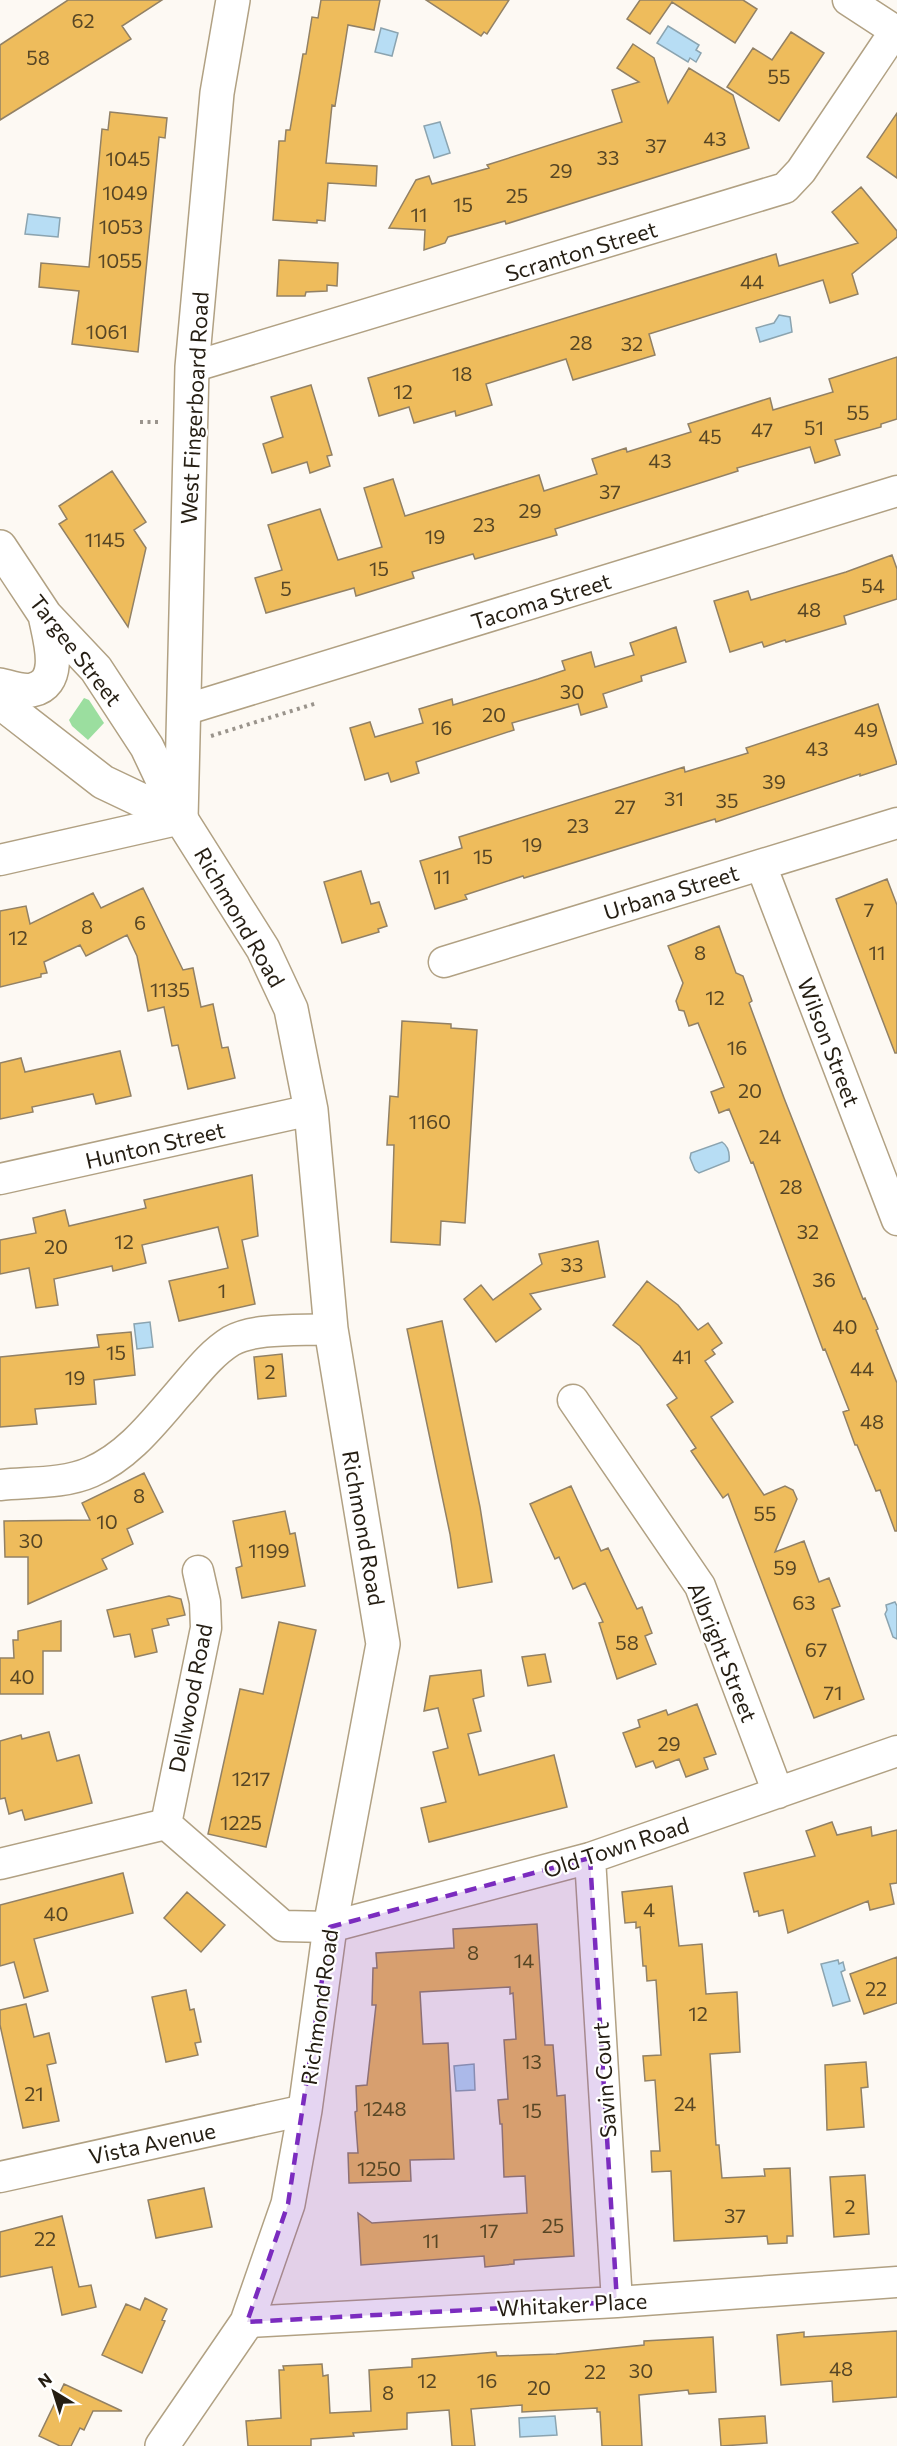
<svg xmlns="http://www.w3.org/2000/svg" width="897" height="2446" font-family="Commissioner,sans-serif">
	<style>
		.green { fill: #9bde9f }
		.water { fill: #b7ddf4; stroke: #8ba4b0; stroke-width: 1.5 }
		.building { fill: #eebc5c; stroke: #928165; stroke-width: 1.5 }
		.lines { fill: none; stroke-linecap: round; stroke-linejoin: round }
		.minor-casing { stroke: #b1a183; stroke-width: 33 }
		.tertiary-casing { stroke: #b1a183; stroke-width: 36 }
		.secondary-casing { stroke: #b1a183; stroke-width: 36 }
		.path { stroke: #9a948c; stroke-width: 4; stroke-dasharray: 3 4.5; stroke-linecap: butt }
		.minor { stroke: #fff; stroke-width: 30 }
		.tertiary { stroke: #fff; stroke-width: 33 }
		.secondary { stroke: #fff; stroke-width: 33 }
		.marked { fill: #7b2cbf; fill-opacity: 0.2; stroke: #7b2cbf; stroke-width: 4.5; stroke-dasharray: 12 8; stroke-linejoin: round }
		.labels { text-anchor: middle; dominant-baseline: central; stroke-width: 4.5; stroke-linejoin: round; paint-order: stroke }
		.number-label { font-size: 20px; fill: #574625 }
		.street-label { font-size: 22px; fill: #251e13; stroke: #fff }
	</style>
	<rect width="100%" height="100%" fill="#fdf9f3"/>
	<!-- green -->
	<path class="green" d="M84 698 89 700 104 723 88 740 72 726 69 720Z"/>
	<!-- water -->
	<path class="water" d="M668 26 699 45 696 50 701 53 696 62 690 58 688 62 657 43Z
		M381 28 398 33 392 56 375 52Z
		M440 122 450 153 434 158 424 126Z
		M28 214 60 218 58 237 25 234Z
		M779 315 790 317 792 332 760 342 756 328 774 323Z
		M722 1142C728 1146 730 1153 729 1161L699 1173 695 1170 690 1158 691 1153Z
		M150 1322 153 1347 137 1349 134 1324Z
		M895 1602 897 1606V1639L893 1637 885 1614 887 1610 886 1605Z
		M838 1960 839 1964 843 1962 845 1970 841 1972 850 2001 833 2006 821 1964Z
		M474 2064 475 2090 456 2091 454 2066Z
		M555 2416 557 2435 520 2437 519 2418Z"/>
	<!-- building -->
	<path class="building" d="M68 0H162L122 26 131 39 0 120V45Z
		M321 0H380L374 30 348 25 335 106 332 105 326 163 377 166 376 186 328 183 325 221 317 220V223L273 220 279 141H285L286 130H290L303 54H306L312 17 318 18Z
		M426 0H509L487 34 484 32 481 36Z
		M640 0H743L757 9 735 43 672 2 650 34 627 19Z
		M791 32 824 53 779 121 727 87 753 48 772 60Z
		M633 44 654 58 668 103 689 68 733 95 749 148 506 224 505 221 448 237 445 243 424 250 425 230 389 228 416 180 429 176 432 184 489 168 487 165 622 122 612 90 639 82 617 68Z
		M110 112 167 118 165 138 159 137 138 352 72 344 79 291 39 287 41 263 89 267 102 129 108 130Z
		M897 113V178L867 157Z
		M861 187 897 231V237L852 274 858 294 830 303 823 280 649 334 655 355 619 366 573 380 566 359 486 384 492 405 456 416 455 411 414 423 409 407 379 416 368 378 776 254 779 266 858 243 832 212Z
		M279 260 338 263 337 286 327 285V291L306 292 305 296H277Z
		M897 357V419L881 424V427L835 440 840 455 815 463 810 447 737 468 738 471 555 529 557 535 475 559 473 554 412 572 414 578 356 596 354 588 266 613 255 578 282 570 268 525 320 509 338 560 382 547 364 488 393 479 405 516 539 475 544 491 597 474 592 459 626 448 627 452 691 432 688 424 770 398 773 410 833 392 829 379Z
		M311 385 332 455 327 456 330 466 310 473 307 462 272 473 263 444 283 437 271 397Z
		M112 471 146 522 134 530 146 548 128 627 59 524 67 519 59 506Z
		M892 555 897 569V599L844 616 846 624 786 642 785 640 764 647 762 642 730 652 714 601 748 591 751 600 846 572Z
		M676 627 686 662 641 676 642 681 603 694 607 707 581 715 578 704 512 723 514 730 416 762 419 773 391 782 388 773 365 780 350 728 370 722 375 737 423 723 419 709 452 699 453 705 538 679 565 670 562 661 591 652 595 667 634 655 630 643Z
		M878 704 897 764 860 776V774L716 822 715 819 524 878 523 876 465 895 467 899 435 909 420 861 462 848 459 837 684 767 685 772 748 753 746 748Z
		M361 871 371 904 379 902 387 926 378 929 379 932 342 943 324 882Z
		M887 879 897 905V1053H895L836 899Z
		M143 888 183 970 193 968 201 1007 213 1004 222 1048 228 1047 235 1078 188 1089 178 1045 172 1046 164 1007 148 1011 137 956 127 935 86 956 80 945 44 962 47 973 41 974V977L0 987V911L26 906 30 924 93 893 101 908Z
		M719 926 736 973 743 976 752 1001 749 1003 784 1098 863 1299 865 1298 878 1329 876 1330 897 1383V1531H895L880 1490 876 1491 857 1445H855L843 1412 849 1410 825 1349 823 1350 753 1162 751 1163 729 1109 719 1113 711 1092 724 1087 698 1023 689 1026 684 1011 679 1010 676 1001 683 983 668 946Z
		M402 1021 451 1024V1028L477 1030 465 1223 441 1221 440 1245 391 1242 394 1145H387L390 1096 398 1097Z
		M120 1051 131 1096 96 1104 93 1094 32 1107 33 1112 0 1119V1063L21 1058 25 1072Z
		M252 1175 258 1236 242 1240 255 1304 179 1321 169 1281 228 1268 218 1227 142 1245 146 1263 113 1271 112 1266 54 1279 58 1305 36 1308 29 1268 0 1274V1240L36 1233 33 1218 65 1210 69 1226 146 1208 144 1200Z
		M598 1241 605 1277 530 1294 541 1309 496 1342 464 1299 481 1285 493 1300 542 1264 539 1254Z
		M647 1281 678 1305 698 1330 708 1323 722 1343 712 1350 715 1354 705 1361 733 1402 711 1417 764 1495 785 1486 793 1490 797 1499 775 1552 804 1541 819 1582 829 1578 840 1606 832 1609 864 1699 814 1718 728 1494 723 1498 691 1451 696 1448 667 1405 677 1398 640 1346 613 1325Z
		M442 1321 480 1507 492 1582 458 1588 450 1534 407 1329Z
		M131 1332 135 1375 94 1380 96 1404 35 1409 37 1424 0 1427V1357L99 1347 97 1335Z
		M282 1354 286 1396 258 1399 254 1357Z
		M144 1473 163 1512 127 1529 133 1544 102 1559 107 1569 28 1604V1557H5L4 1521 90 1520 82 1503Z
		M571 1486 601 1551 608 1548 637 1609 642 1607 652 1633 645 1636 656 1664 617 1679 599 1623 603 1622 585 1583 573 1589 559 1557 555 1559 530 1504Z
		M285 1511 290 1534 295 1533 305 1586 242 1598 236 1568 242 1566 233 1521Z
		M169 1596 181 1599 185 1615 167 1619 169 1625 152 1629 157 1652 135 1657 130 1634 114 1637 107 1610Z
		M61 1621V1651H43V1694H0V1658H14L13 1640H18V1631Z
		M279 1622 316 1630 266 1847 208 1834 240 1689 263 1694Z
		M545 1654 551 1682 528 1686 522 1657Z
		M481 1670 484 1696 473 1699 481 1731 468 1734 479 1775 554 1755 567 1807 429 1842 421 1808 446 1802 433 1752 448 1748 438 1708 424 1711 430 1676Z
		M697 1704 716 1754 704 1758 708 1769 686 1777 679 1759 656 1768 653 1761 636 1767 623 1733 640 1727 638 1720 666 1710 668 1715Z
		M49 1732 57 1761 79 1755 92 1803 25 1820 22 1810 9 1814 5 1798 0 1799V1741L21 1735 22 1739Z
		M832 1822 837 1835 871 1827 872 1836 897 1830V1883L890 1884 894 1904 870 1910 868 1901 788 1933 783 1910 759 1916 758 1911 754 1912 744 1873 815 1856 806 1831Z
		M123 1873 133 1913 34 1939 48 1991 24 1998 14 1962 0 1966V1905Z
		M672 1886 679 1946 702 1944 706 1994 737 1992 740 2052 710 2054 716 2145H719L722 2178 765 2176 764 2169 790 2168 793 2236H787V2243L768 2244 767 2236 674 2241 671 2171 652 2172 651 2151H660L655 2080 645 2081 643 2056 661 2055 656 1980 647 1981 646 1966H643L640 1927 636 1928V1922L625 1923 622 1892Z
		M187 1892 225 1925 201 1952 164 1918Z
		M537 1924 545 2045H553L557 2096 565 2095 574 2256 514 2260V2264L485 2267 484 2256 361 2265 358 2213 372 2223 527 2213 525 2176 504 2177 502 2124H500L498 2100 508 2099 504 2040 516 2039 513 1993 510 1994V1987L420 1992 423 2044 448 2043 454 2159 410 2160 411 2181 349 2183 348 2153H358L355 2112 357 2111 356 2086 367 2085 376 2005H372L373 1968H377L376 1953 454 1948 453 1929Z
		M897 1957V2003L864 2014 850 1974Z
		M186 1990 190 2010 194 2009 201 2042 195 2043 198 2055 166 2062 152 1997Z
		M26 2004 34 2037 49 2033 56 2063 47 2065 59 2121 23 2128 0 2025V2010Z
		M866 2062 868 2087 861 2088 864 2127 827 2130 825 2065Z
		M865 2175 869 2234 834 2237 830 2177Z
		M204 2188 212 2227 156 2238 148 2200Z
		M62 2216 79 2287 91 2285 96 2307 62 2315 52 2267 0 2277V2232Z
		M145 2298 167 2309 162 2320 165 2321 142 2373 102 2355 126 2304 140 2310Z
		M897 2331V2397L833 2402 832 2381 781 2385 777 2335 804 2332V2337Z
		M713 2337 716 2392 689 2394 688 2390 639 2395 642 2446H602L600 2412H597V2408L522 2412V2405L471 2409 475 2446H452L449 2410 407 2413V2429L353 2433 354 2436 311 2439V2446H248L246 2421 281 2418 279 2370H284L283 2366 322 2364 323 2376 328 2375 330 2413 371 2411 369 2370 412 2367V2359L496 2352 497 2356 556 2354 644 2345V2341Z
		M64 2384 122 2411H93L84 2430 80 2428 71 2446H60L39 2436Z
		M765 2416 767 2443 721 2446 719 2419Z"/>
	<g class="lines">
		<!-- minor casing -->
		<g class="minor-casing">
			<path id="minor" d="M848 0 897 32
				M192 367 785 188 801 171 895 31
				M184 710 897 491
				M0 860 181 819
				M761 865 897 1220
				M444 962 897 823
				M0 1179 311 1110
				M573 1400 700 1586 778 1793
				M0 1485C29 1482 64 1484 91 1472 128 1456 153 1423 179 1393 195 1375 210 1354 231 1341 255 1327 302 1331 331 1329
				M166 1824 283 1926 330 1927 590 1858 897 1751
				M166 1824 206 1628 205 1602 198 1571
				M590 1858 617 2302
				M0 1864 166 1824
				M0 2177 305 2110
				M247 2322 617 2302 897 2282"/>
		</g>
		<!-- tertiary casing -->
		<g class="tertiary-casing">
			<path id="tertiary" d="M181 819 192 367 217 93 233 0"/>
		</g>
		<!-- secondary casing -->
		<g class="secondary-casing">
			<path id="secondary" d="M0 547 45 615 96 669 147 747 181 819 263 949 291 1009 311 1110 331 1329 383 1644 330 1927 305 2110 288 2204 247 2322 162 2446
				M0 685C9 687 23 692 32 690 65 683 49 637 45 615
				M0 702 103 782 181 819"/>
		</g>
		<!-- path -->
		<path class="path" d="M140 422H160
			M211 736 317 703"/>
		<!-- minor -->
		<use href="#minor" class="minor"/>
		<!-- tertiary -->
		<use href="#tertiary" class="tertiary"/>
		<!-- secondary -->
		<use href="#secondary" class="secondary"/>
	</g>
	<!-- marked area -->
	<path class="marked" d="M590 1858 617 2302 247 2322 288 2204 330 1927Z"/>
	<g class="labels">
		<!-- number labels -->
		<g class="number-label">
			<text x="83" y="20">62</text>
			<text x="38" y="57">58</text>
			<text x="779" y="76">55</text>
			<text x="715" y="138">43</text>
			<text x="656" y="145">37</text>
			<text x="608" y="157">33</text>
			<text x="128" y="158">1045</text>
			<text x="561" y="170">29</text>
			<text x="125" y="192">1049</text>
			<text x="517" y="195">25</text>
			<text x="463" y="204">15</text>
			<text x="419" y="214">11</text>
			<text x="121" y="226">1053</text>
			<text x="120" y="260">1055</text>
			<text x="752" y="281">44</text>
			<text x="107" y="331">1061</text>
			<text x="581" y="342">28</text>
			<text x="632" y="343">32</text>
			<text x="462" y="373">18</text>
			<text x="403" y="391">12</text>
			<text x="858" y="412">55</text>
			<text x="814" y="427">51</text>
			<text x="762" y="429">47</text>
			<text x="710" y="436">45</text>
			<text x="660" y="460">43</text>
			<text x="610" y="491">37</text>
			<text x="530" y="510">29</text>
			<text x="484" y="524">23</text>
			<text x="435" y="536">19</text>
			<text x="105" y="539">1145</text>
			<text x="379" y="568">15</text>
			<text x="873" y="585">54</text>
			<text x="286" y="588">5</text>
			<text x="809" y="609">48</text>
			<text x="572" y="691">30</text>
			<text x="494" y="714">20</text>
			<text x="442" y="727">16</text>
			<text x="866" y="729">49</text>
			<text x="817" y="748">43</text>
			<text x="774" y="781">39</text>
			<text x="674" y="798">31</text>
			<text x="727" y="800">35</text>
			<text x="625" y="806">27</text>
			<text x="578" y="825">23</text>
			<text x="532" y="844">19</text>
			<text x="483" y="856">15</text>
			<text x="442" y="876">11</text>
			<text x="869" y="909">7</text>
			<text x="140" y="922">6</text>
			<text x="87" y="926">8</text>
			<text x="18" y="937">12</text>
			<text x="700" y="952">8</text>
			<text x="877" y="952">11</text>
			<text x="170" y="989">1135</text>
			<text x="715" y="997">12</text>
			<text x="737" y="1047">16</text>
			<text x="750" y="1090">20</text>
			<text x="430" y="1121">1160</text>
			<text x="770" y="1136">24</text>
			<text x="791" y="1186">28</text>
			<text x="808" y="1231">32</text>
			<text x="124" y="1241">12</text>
			<text x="56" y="1246">20</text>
			<text x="572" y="1264">33</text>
			<text x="824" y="1279">36</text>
			<text x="222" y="1290">1</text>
			<text x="845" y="1326">40</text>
			<text x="116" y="1352">15</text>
			<text x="682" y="1356">41</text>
			<text x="862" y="1368">44</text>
			<text x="270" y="1371">2</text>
			<text x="75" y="1377">19</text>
			<text x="872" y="1421">48</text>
			<text x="139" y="1495">8</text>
			<text x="765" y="1513">55</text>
			<text x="107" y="1521">10</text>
			<text x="31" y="1540">30</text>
			<text x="269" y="1550">1199</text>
			<text x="785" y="1567">59</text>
			<text x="804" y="1602">63</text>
			<text x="627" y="1642">58</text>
			<text x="816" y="1649">67</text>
			<text x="22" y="1676">40</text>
			<text x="833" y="1692">71</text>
			<text x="669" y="1743">29</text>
			<text x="251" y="1778">1217</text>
			<text x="241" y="1822">1225</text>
			<text x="649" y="1909">4</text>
			<text x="56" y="1913">40</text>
			<text x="473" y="1952">8</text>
			<text x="524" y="1960">14</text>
			<text x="876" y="1988">22</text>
			<text x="698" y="2013">12</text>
			<text x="532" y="2061">13</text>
			<text x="34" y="2093">21</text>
			<text x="685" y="2103">24</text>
			<text x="385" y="2108">1248</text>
			<text x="532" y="2110">15</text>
			<text x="379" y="2168">1250</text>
			<text x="850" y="2206">2</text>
			<text x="735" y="2215">37</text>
			<text x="553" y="2225">25</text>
			<text x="489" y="2230">17</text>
			<text x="45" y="2238">22</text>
			<text x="431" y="2240">11</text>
			<text x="841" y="2368">48</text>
			<text x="641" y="2370">30</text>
			<text x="595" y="2371">22</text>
			<text x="427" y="2380">12</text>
			<text x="487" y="2380">16</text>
			<text x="539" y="2387">20</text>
			<text x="388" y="2392">8</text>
		</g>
		<!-- street labels -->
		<g class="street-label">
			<text transform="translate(581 251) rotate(-17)">Scranton Street</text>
			<text transform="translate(194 408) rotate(-87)">West Fingerboard Road</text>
			<text transform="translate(541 601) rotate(-17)">Tacoma Street</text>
			<text transform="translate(76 650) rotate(52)">Targee Street</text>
			<text transform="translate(671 892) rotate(-17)">Urbana Street</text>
			<text transform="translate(240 917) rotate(60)">Richmond Road</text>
			<text transform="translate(829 1042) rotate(69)">Wilson Street</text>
			<text transform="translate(155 1145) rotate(-13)">Hunton Street</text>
			<text transform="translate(364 1528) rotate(80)">Richmond Road</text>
			<text transform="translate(723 1652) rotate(68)">Albright Street</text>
			<text transform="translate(190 1698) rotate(-79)">Dellwood Road</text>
			<text transform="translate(616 1847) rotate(-18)">Old Town Road</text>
			<text transform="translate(319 2007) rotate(-82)">Richmond Road</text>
			<text transform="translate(604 2080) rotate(-94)">Savin Court</text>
			<text transform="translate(152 2143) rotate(-12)">Vista Avenue</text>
			<text transform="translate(572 2304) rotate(-3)">Whitaker Place</text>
		</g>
	</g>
	<!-- north arrow -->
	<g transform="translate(54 2392) rotate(322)" stroke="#ffffff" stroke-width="4.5" paint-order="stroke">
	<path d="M0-4.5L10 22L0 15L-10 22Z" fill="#251e13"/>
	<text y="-9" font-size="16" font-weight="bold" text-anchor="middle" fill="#251e13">N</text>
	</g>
</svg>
